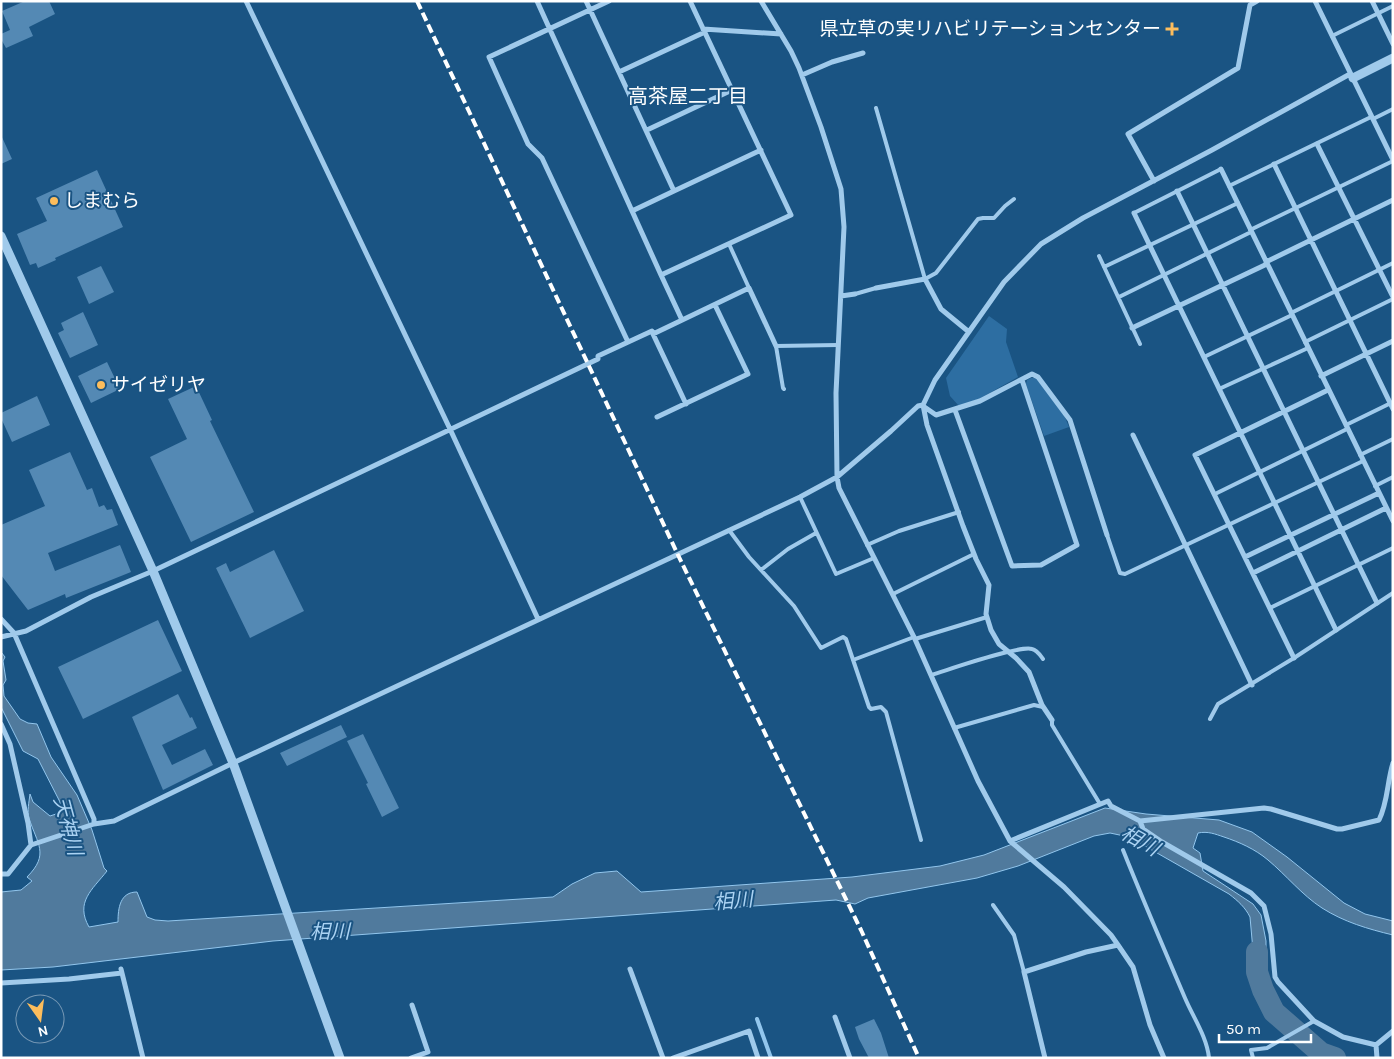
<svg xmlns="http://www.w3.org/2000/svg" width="1394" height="1059" font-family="Karla,'Noto Sans JP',sans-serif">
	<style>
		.green { fill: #2d6ea2 }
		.water { fill: #507a9d; stroke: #92c6ed }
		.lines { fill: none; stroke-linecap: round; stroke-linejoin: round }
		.stream { stroke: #92c6ed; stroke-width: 4 }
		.river { stroke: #507a9d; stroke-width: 22 }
		.building { fill: #5489b4 }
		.service { stroke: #a0caeb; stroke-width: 4 }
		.minor { stroke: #a0caeb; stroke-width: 5 }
		.tertiary { stroke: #a0caeb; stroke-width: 9 }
		.rail { stroke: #fff; stroke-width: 4; stroke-dasharray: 9 4; stroke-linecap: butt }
		.poi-dot { fill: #fdbd5c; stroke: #1a5483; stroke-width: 2 }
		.labels { text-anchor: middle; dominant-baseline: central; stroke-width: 4; stroke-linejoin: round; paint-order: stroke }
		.poi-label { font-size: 19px; fill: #fff; stroke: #1a5483; text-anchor: start }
		.neighbourhood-label { font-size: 20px; fill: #fff; stroke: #1a5483 }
		.water-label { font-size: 20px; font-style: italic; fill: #abd3f3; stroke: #1a5483 }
	</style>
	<rect width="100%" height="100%" fill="#1a5483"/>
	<!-- green -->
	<path class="green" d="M989 316 1007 329 1006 342 1018 377 979 399 959 406 950 396 946 378Z
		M1031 378H1036L1064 415 1069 427 1044 436 1026 384 1027 380Z"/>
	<!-- water -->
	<path class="water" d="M1 652 5 657 3 661 6 680 3 685 4 696 20 719 28 723 37 724 51 757 77 795 92 830 104 868 107 871C92 890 75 902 89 927L118 922C118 908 120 892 137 892L147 917 155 920 168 921 553 897 572 884 595 873 617 871 641 892 852 877 940 866 984 855 1105 808 1146 814 1219 820 1252 832 1287 857 1344 903 1365 914 1393 921V935C1368 929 1344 922 1322 908 1302 895 1286 875 1268 860 1255 849 1239 842 1224 837 1215 834 1208 831 1198 833L1193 848 1200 853 1203 871 1253 904 1261 915 1266 941V982L1284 1026 1255 973 1250 917C1245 907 1238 901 1229 894L1129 837 1110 833 1094 836 1018 866 977 878 868 898 855 904 836 900 273 941 53 967 1 970V892L21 890 32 881 27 877C50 854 37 844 29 818 27 811 29 802 30 794L33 802 50 816 59 813 60 802 38 759 23 751 1 707Z"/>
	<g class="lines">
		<!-- stream -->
		<path class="stream" d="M757 1019 771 1058"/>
		<!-- river -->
		<path class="river" d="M1257 952V972L1263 990 1274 1012 1321 1053 1335 1058"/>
	</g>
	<!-- building -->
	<path class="building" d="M25 1H49L55 14 29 27 33 36 6 48 1 39V34L10 30 2 11Z
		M1 135 12 159 1 164Z
		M97 170 123 227 55 258 56 260 38 268 36 263 30 265 17 234 47 221 36 198Z
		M101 266 114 292 89 304 77 277Z
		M83 312 98 345 70 358 58 333 64 330 61 323Z
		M107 362 120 389 91 403 78 376Z
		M196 386 212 420 210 421 254 512 191 542 150 457 187 439 168 399Z
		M37 396 50 425 12 442 1 418V413Z
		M70 452 87 490 92 488 99 507 104 505 107 510 112 509 118 525 48 553 55 571 120 545 131 572 66 598 65 594 28 610 1 575V525L45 506 29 470Z
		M274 550 304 611 250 638 216 568 226 563 230 572Z
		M158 620 182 671 83 719 58 667Z
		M178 694 190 718 192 717 197 728 162 745 172 765 205 749 213 765 163 790 132 717Z
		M341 725 347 737 287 766 280 753Z
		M363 734 399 808 382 817 366 784 368 783 347 741Z
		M874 1019 881 1033 889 1058H869L859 1039 855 1027Z"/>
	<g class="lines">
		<!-- service -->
		<path class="service" d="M1332 36 1393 6
			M876 108 925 279 936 273 978 219 983 218H994L1005 206 1014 199
			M1373 119 1393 109
			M1229 186 1371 117
			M1134 213 1221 169
			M1250 230 1393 161
			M729 244 749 288
			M1099 256 1140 344
			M1104 267 1238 203
			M855 294 876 288
			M1119 297 1251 232
			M1291 313 1393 263
			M1305 342 1393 299
			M1204 357 1292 315
			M784 389 783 388 776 346 838 345
			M1219 389 1308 348
			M1346 425 1393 402
			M1360 455 1393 439
			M1375 486 1393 477
			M1215 494 1347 429
			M800 497 836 574 874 558
			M729 530 749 557 794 606 821 648 843 637 846 639 869 707 871 709 881 707 886 712 921 840
			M1107 535 1120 573 1125 574 1363 461
			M867 545 899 531 959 512
			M761 570 788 549 816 533
			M893 594 974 554
			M1270 608 1393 548
			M915 639 987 617
			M853 660 914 637
			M931 675C948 670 1019 645 1032 649 1037 650 1040 655 1043 659
			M1210 719 1218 704 1294 658 1393 593
			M1052 720V725L1100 804
			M954 728 1034 705 1043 707
			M1123 850C1143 900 1164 949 1185 998 1193 1017 1207 1037 1209 1058
			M993 905 1014 935 1024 972
			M1253 1058 1251 1050 1267 1048 1314 1021"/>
		<!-- minor -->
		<path class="minor" d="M246 1 450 429 538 619
			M537 1 661 275 791 215 690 1
			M586 1 674 191 632 211
			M609 1 489 57 528 144 542 158 628 342
			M761 1 791 51 799 68 821 127 841 189 844 227 836 393 837 477 839 488 914 637 978 781 1010 841 1064 887 1111 935 1118 945 1133 967 1150 1025 1164 1058
			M1315 1 1393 160
			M1372 1 1393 44
			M703 29 781 34
			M619 72 705 32
			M802 75 832 62 863 53
			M647 130 732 90
			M1317 144 1393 297
			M1274 164 1393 409
			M1221 169 1393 521
			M1154 181 1128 134 1238 68 1250 5 1257 1
			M674 191 761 150
			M1177 191 1377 603
			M1134 213 1336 630
			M1266 262 1393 200
			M661 275 682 320
			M876 288 925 279 941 309 969 332
			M841 296 855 294
			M1132 328 1267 264
			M653 334 686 404
			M1321 376 1393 341
			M923 405 927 425 963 526 976 559 989 585 986 614 991 630 999 644 1016 658 1029 672 1042 705 1052 720
			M923 406 936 415 980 401 1032 374 1038 377 1070 420 1107 535
			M955 410 1012 566 1041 565 1077 545 1022 380
			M657 417 748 374 715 305
			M1133 435 1252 685
			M1245 557 1379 493
			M1253 573 1386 508
			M1 619 14 633 94 819V824
			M1 637 26 631 91 597 153 571 598 359V356L652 331 653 334 749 288 776 346
			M1294 658 1195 455 1328 390
			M1 724 10 744 28 823 31 845
			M1140 821 1143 829 1162 842 1251 893 1264 906 1271 934 1275 977 1278 982 1314 1021 1343 1037 1376 1045
			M1010 841 1108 801 1111 806 1140 821 1264 808 1271 809 1337 829H1342L1379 820C1388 802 1387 782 1393 763
			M1 874H8L31 845 94 824 114 821 233 763 800 497 837 477 891 431 918 406 923 405 935 380 1004 282 1041 244 1083 218 1212 150 1350 74
			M121 969 143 1058
			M630 969 663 1058
			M1 983 69 979 122 973
			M835 1017 850 1058
			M1376 1045 1393 1031
			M1376 1045 1377 1058
			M411 1058 428 1052 412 1005
			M673 1058 749 1031 758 1058
			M1045 1058 1024 972 1086 952 1118 945"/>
		<!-- tertiary -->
		<path class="tertiary" d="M1353 78 1393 58
			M1 236 153 571 233 763 340 1058"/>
		<!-- rail -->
		<path class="rail" d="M417 1 678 555 861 930 919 1058"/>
	</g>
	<!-- markers -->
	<g class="poi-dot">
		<path d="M1169.5 21.5h5v5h5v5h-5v5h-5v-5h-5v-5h5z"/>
		<circle cx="54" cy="201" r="5"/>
		<circle cx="101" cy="385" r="5"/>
	</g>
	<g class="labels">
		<!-- poi labels -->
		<g class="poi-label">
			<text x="1161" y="29" text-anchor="end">県立草の実リハビリテーションセンター</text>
			<text x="64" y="201">しまむら</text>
			<text x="111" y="385">サイゼリヤ</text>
		</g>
		<!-- neighbourhood labels -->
		<g class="neighbourhood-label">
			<text x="688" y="96">高茶屋二丁目</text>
		</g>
		<!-- water labels -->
		<g class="water-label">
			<text transform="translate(68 826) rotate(75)">天神川</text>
			<text transform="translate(1140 841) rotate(29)">相川</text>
			<text transform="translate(733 901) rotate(-5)">相川</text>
			<text transform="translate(330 932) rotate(-1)">相川</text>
		</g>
	</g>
	<!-- border -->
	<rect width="1394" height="1059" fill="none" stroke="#ffffff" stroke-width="5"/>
	<!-- north arrow -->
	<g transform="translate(40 1019) rotate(166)"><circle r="24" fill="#1a5483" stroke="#7698b5"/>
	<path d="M0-4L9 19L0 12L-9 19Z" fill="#fdbd5c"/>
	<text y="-8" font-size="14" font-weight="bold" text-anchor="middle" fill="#ffffff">N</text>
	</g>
	<!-- scale -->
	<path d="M1219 1034v8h92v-8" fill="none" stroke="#ffffff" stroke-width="2.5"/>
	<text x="1226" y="1034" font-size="15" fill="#ffffff" stroke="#1a5483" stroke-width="4" paint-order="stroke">50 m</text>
</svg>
